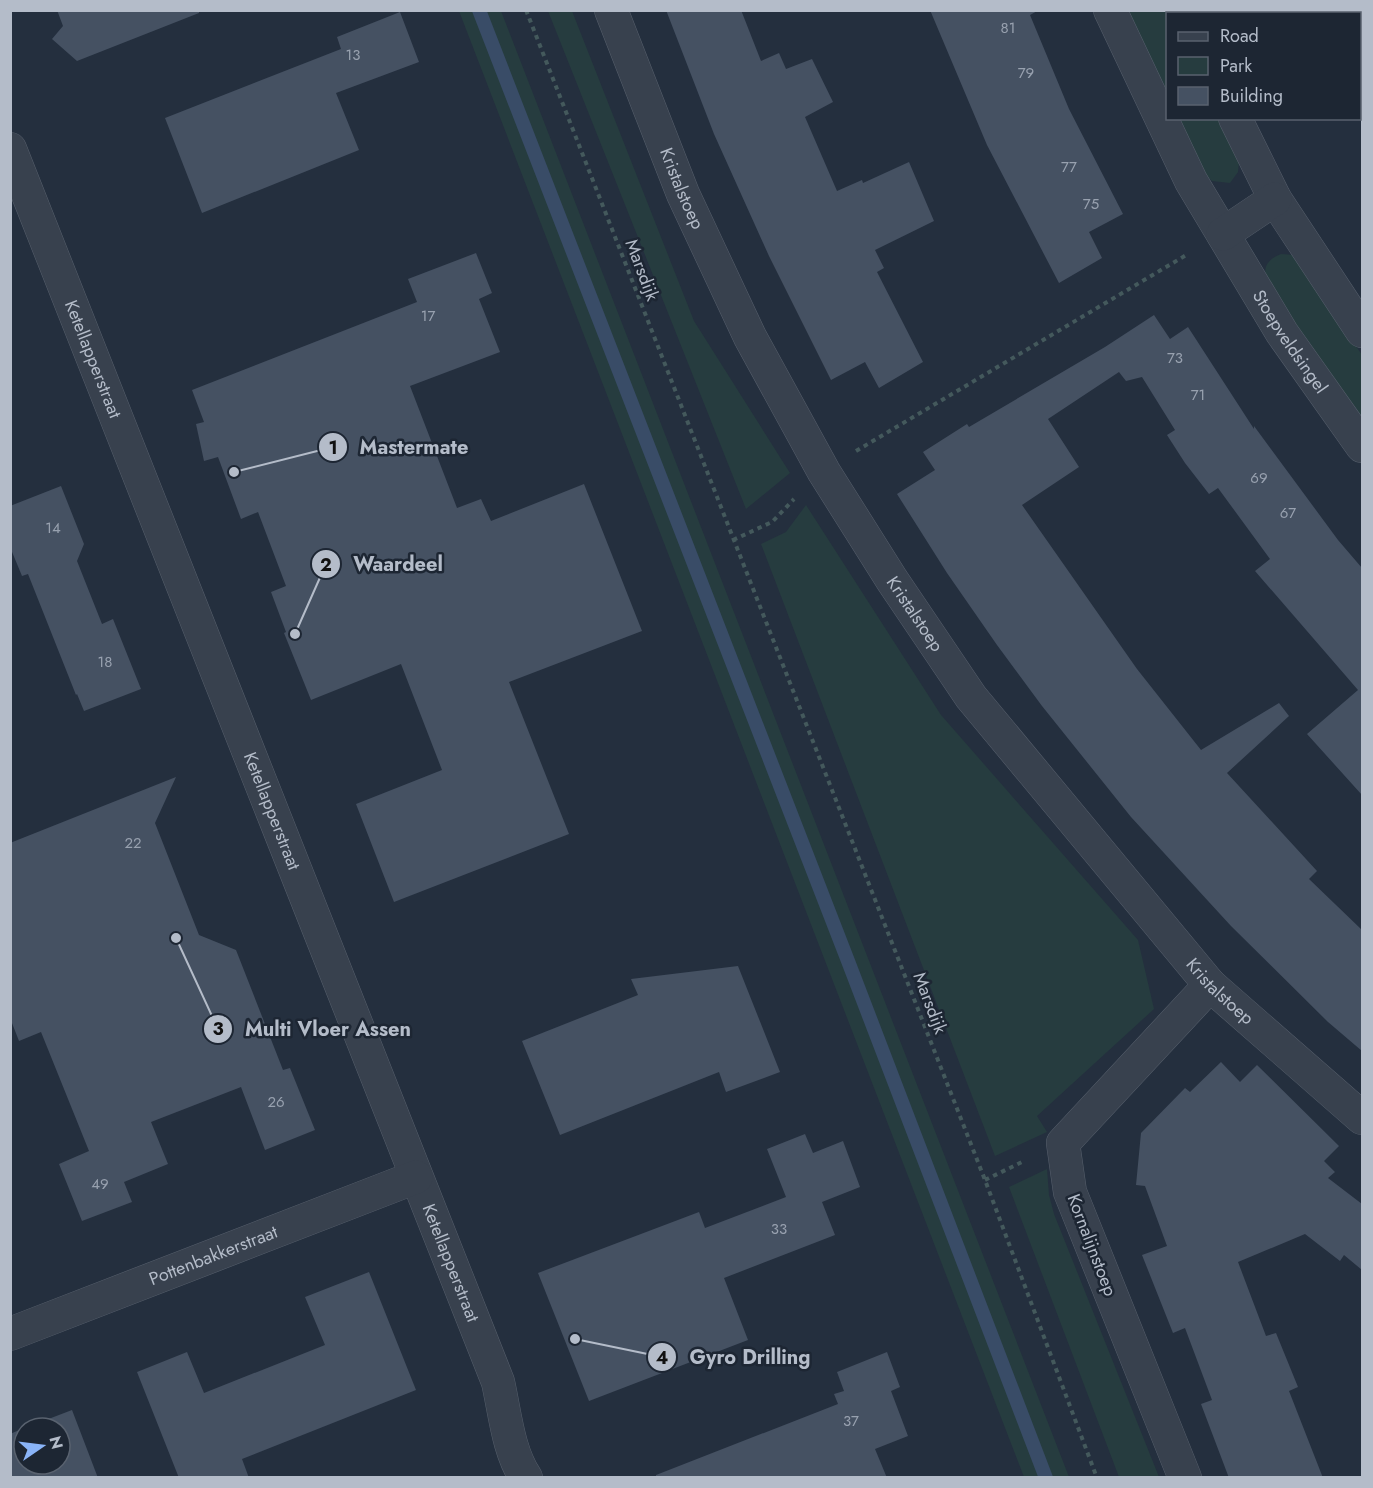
<svg xmlns="http://www.w3.org/2000/svg" width="1373" height="1488" font-family="Jost,sans-serif">
	<style>
		.green { fill: #263c3f }
		.lines { fill: none; stroke-linecap: round; stroke-linejoin: round }
		.stream { stroke: #394c67; stroke-width: 14 }
		.building { fill: #455162 }
		.minor-casing { stroke: #565f6c; stroke-width: 34 }
		.path { stroke: #44595c; stroke-width: 4; stroke-dasharray: 4.5 4.5; stroke-linecap: butt }
		.minor { stroke: #38414e; stroke-width: 33 }
		.labels { text-anchor: middle; dominant-baseline: central; stroke-width: 5; stroke-linejoin: round; paint-order: stroke }
		.number-label { font-size: 15px; fill: #98a1af }
		.street-label { font-size: 18px; fill: #b4bcc9; stroke: #1d2633 }
		.leader { fill: none; stroke: #b4bcc9; stroke-width: 2 }
		.callout-dot { fill: #b4bcc9; stroke: #1d2633; stroke-width: 2 }
		.mark-label { font-size: 18px; text-anchor: middle; font-weight: bold; fill: #111 }
		.callout-label { font-size: 20px; text-anchor: middle; font-weight: bold; fill: #b4bcc9; stroke: #1d2633; stroke-width: 5; stroke-linejoin: round; paint-order: stroke }
	</style>
	<rect width="100%" height="100%" fill="#242f3e"/>
	<!-- green -->
	<path class="green" d="M459 11H501L1069 1477H1024Z
		M548 11H572L694 321 790 473 746 509Z
		M1127 11H1166L1167 96Z
		M1178 119H1220L1239 161 1238 172 1230 183 1212 181 1205 174Z
		M1281 254 1295 255 1362 355V418L1269 287C1262 270 1264 261 1281 254Z
		M806 505 941 715 1138 940 1154 1009 1037 1116 1047 1132 995 1156 761 544 786 532Z
		M1047 1169 1049 1195 1054 1214 1159 1477H1119L1009 1187Z"/>
	<g class="lines">
		<!-- stream -->
		<path class="stream" d="M479 10 848 961 1046 1478"/>
	</g>
	<!-- building -->
	<path class="building" d="M57 10H199V13L77 61 52 39 63 26Z
		M666 10H741L761 61 779 53 786 69 812 59 833 102 805 117 837 191 862 180 863 183 909 162 934 221 875 250 884 268 877 272 923 362 879 388 865 362 831 380 769 256 714 134Z
		M930 10H1039L1030 15 1069 109 1123 214 1089 232 1102 258 1059 283 987 145Z
		M400 12 419 62 336 93 359 150 202 213 165 118 341 49 337 37Z
		M476 253 492 293 479 299 500 352 410 386 457 508 481 499 491 521 584 484 642 631 509 682 569 834 394 902 356 804 442 770 401 664 311 700 284 633 286 632 271 592 286 586 258 512 241 519 218 457 204 461 196 424 204 422 192 390 417 302 408 279Z
		M1154 315 1170 339 1188 327 1254 429V426L1338 540 1362 568V795L1307 734 1358 690 1255 571 1270 559 1218 488 1209 494 1185 463 1167 435 1175 430 1142 377 1126 381 1119 372 1048 419 1079 467 1022 505 1137 669 1201 750 1279 703 1289 716 1227 773 1317 871 1309 879 1362 930V1051L1328 1022 1231 926 1131 817 1042 706 997 645 947 573 897 494 935 470 923 452 967 424 969 427 1105 347Z
		M61 486 84 544 77 561 102 624 113 619 141 689 84 711 77 694 76 695 28 574 22 576 10 547V506Z
		M176 777 155 823 199 935 236 950 283 1070 290 1068 315 1130 265 1150 241 1087 151 1122 168 1164 124 1182 132 1202 82 1221 59 1164 89 1151 41 1032 19 1041 10 1018V843Z
		M738 966 780 1072 726 1092 719 1072 560 1135 522 1041 638 995 631 979Z
		M1221 1062 1240 1082 1257 1065 1339 1146 1324 1161 1335 1172 1328 1178 1362 1204V1270L1344 1255 1340 1261 1305 1234 1238 1262 1266 1336 1276 1333 1298 1387 1289 1391 1323 1478H1229L1201 1404 1212 1400 1185 1328 1173 1333 1142 1255 1167 1246 1145 1186 1136 1185 1141 1133 1185 1088 1190 1092Z
		M805 1134 813 1153 843 1141 860 1187 822 1202 835 1235 724 1278 748 1340 589 1401 538 1273 699 1212 705 1228 786 1197 767 1149Z
		M369 1272 416 1390 242 1459 249 1478H179L137 1372 187 1352 204 1393 325 1345 305 1297Z
		M887 1352 900 1387 891 1391 908 1436 875 1449 887 1478H656V1475L838 1404 834 1394 844 1391 837 1372Z
		M72 1410 98 1478H10V1434L24 1428V1464H60V1428H25Z"/>
	<g class="lines">
		<!-- minor casing -->
		<g class="minor-casing">
			<g id="minor">
				<path id="s1" d="M611 10 683 194 750 337 824 472 892 580 971 697 1210 985 1362 1118"/>
				<path id="s2" d="M1110 10 1191 181 1282 333 1362 446"/>
				<path d="M1183 10 1184 14"/>
				<path d="M1235 118 1275 199 1362 331"/>
				<path id="s3" d="M10 149 498 1382C505 1413 508 1451 526 1478"/>
				<path d="M1223 234 1275 199"/>
				<path id="s4" d="M10 1334 416 1177"/>
				<path d="M1185 1478 1070 1192 1063 1143 1210 985"/>
			</g>
		</g>
		<!-- path -->
		<path class="path" d="M526 10 985 1180 1097 1478
			M856 451 1188 254
			M733 540 772 522 794 499
			M985 1180 1024 1161"/>
		<!-- minor -->
		<use href="#minor" class="minor"/>
	</g>
	<g class="labels">
		<!-- number labels -->
		<g class="number-label">
			<text x="1008" y="28">81</text>
			<text x="353" y="55">13</text>
			<text x="1026" y="73">79</text>
			<text x="1069" y="167">77</text>
			<text x="1091" y="204">75</text>
			<text x="428" y="316">17</text>
			<text x="1175" y="358">73</text>
			<text x="1198" y="395">71</text>
			<text x="1259" y="478">69</text>
			<text x="1288" y="513">67</text>
			<text x="53" y="528">14</text>
			<text x="105" y="662">18</text>
			<text x="133" y="843">22</text>
			<text x="276" y="1102">26</text>
			<text x="100" y="1184">49</text>
			<text x="779" y="1229">33</text>
			<text x="851" y="1421">37</text>
		</g>
		<!-- street labels -->
		<g class="street-label">
			<text stroke="none"><textPath href="#s1" startOffset="192">Kristalstoep</textPath></text>
			<text transform="translate(642 270) rotate(69)">Marsdijk</text>
			<text stroke="none"><textPath href="#s2" startOffset="378">Stoepveldsingel</textPath></text>
			<text stroke="none"><textPath href="#s3" startOffset="226">Ketellapperstraat</textPath></text>
			<text stroke="none"><textPath href="#s1" startOffset="678">Kristalstoep</textPath></text>
			<text stroke="none"><textPath href="#s3" startOffset="712">Ketellapperstraat</textPath></text>
			<text stroke="none"><textPath href="#s1" startOffset="1164">Kristalstoep</textPath></text>
			<text transform="translate(930 1003) rotate(69)">Marsdijk</text>
			<text transform="translate(1092 1245) rotate(69)">Kornalijnstoep</text>
			<text stroke="none"><textPath href="#s4" startOffset="218">Pottenbakkerstraat</textPath></text>
			<text stroke="none"><textPath href="#s3" startOffset="1198">Ketellapperstraat</textPath></text>
		</g>
	</g>
	<!-- callouts -->
	<path class="leader" d="M234 472L333 447M295 634L326 564M176 938L218 1029M575 1339L662 1357"/>
	<g class="callout-dot">
		<circle cx="234" cy="472" r="6"/>
		<circle cx="295" cy="634" r="6"/>
		<circle cx="176" cy="938" r="6"/>
		<circle cx="575" cy="1339" r="6"/>
		<circle cx="333" cy="447" r="15"/>
		<circle cx="326" cy="564" r="15"/>
		<circle cx="218" cy="1029" r="15"/>
		<circle cx="662" cy="1357" r="15"/>
	</g>
	<g class="mark-label">
		<text x="333" y="454">1</text>
		<text x="326" y="571">2</text>
		<text x="218" y="1035">3</text>
		<text x="662" y="1364">4</text>
	</g>
	<g class="callout-label">
		<text x="414" y="454">Mastermate</text>
		<text x="398" y="571">Waardeel</text>
		<text x="328" y="1036">Multi Vloer Assen</text>
		<text x="750" y="1364">Gyro Drilling</text>
	</g>
	<!-- border -->
	<rect width="1373" height="1488" fill="none" stroke="#b4bcc9" stroke-width="24"/>
	<!-- legend -->
	<rect x="1166" y="12" width="195" height="108" fill="#1d2633" stroke="#59626f" stroke-width="1.5"/>
	<rect x="1178" y="32" width="30" height="9" fill="#38414e" stroke="#59626f" stroke-width="1.5"/>
	<text x="1220" y="42" font-size="18" fill="#b4bcc9">Road</text>
	<rect x="1178" y="57" width="30" height="18" fill="#263c3f" stroke="#59626f" stroke-width="1.5"/>
	<text x="1220" y="72" font-size="18" fill="#b4bcc9">Park</text>
	<rect x="1178" y="87" width="30" height="18" fill="#455162" stroke="#59626f" stroke-width="1.5"/>
	<text x="1220" y="102" font-size="18" fill="#b4bcc9">Building</text>
	<!-- north arrow -->
	<g transform="translate(42 1446) rotate(76)"><circle r="28" fill="#1d2633" stroke="#59626f" stroke-width="1.5"/>
	<path d="M0-4.5L10 22L0 15L-10 22Z" fill="#8ab4f8"/>
	<text y="-9" font-size="16" font-weight="bold" text-anchor="middle" fill="#b4bcc9">N</text>
	</g>
</svg>
